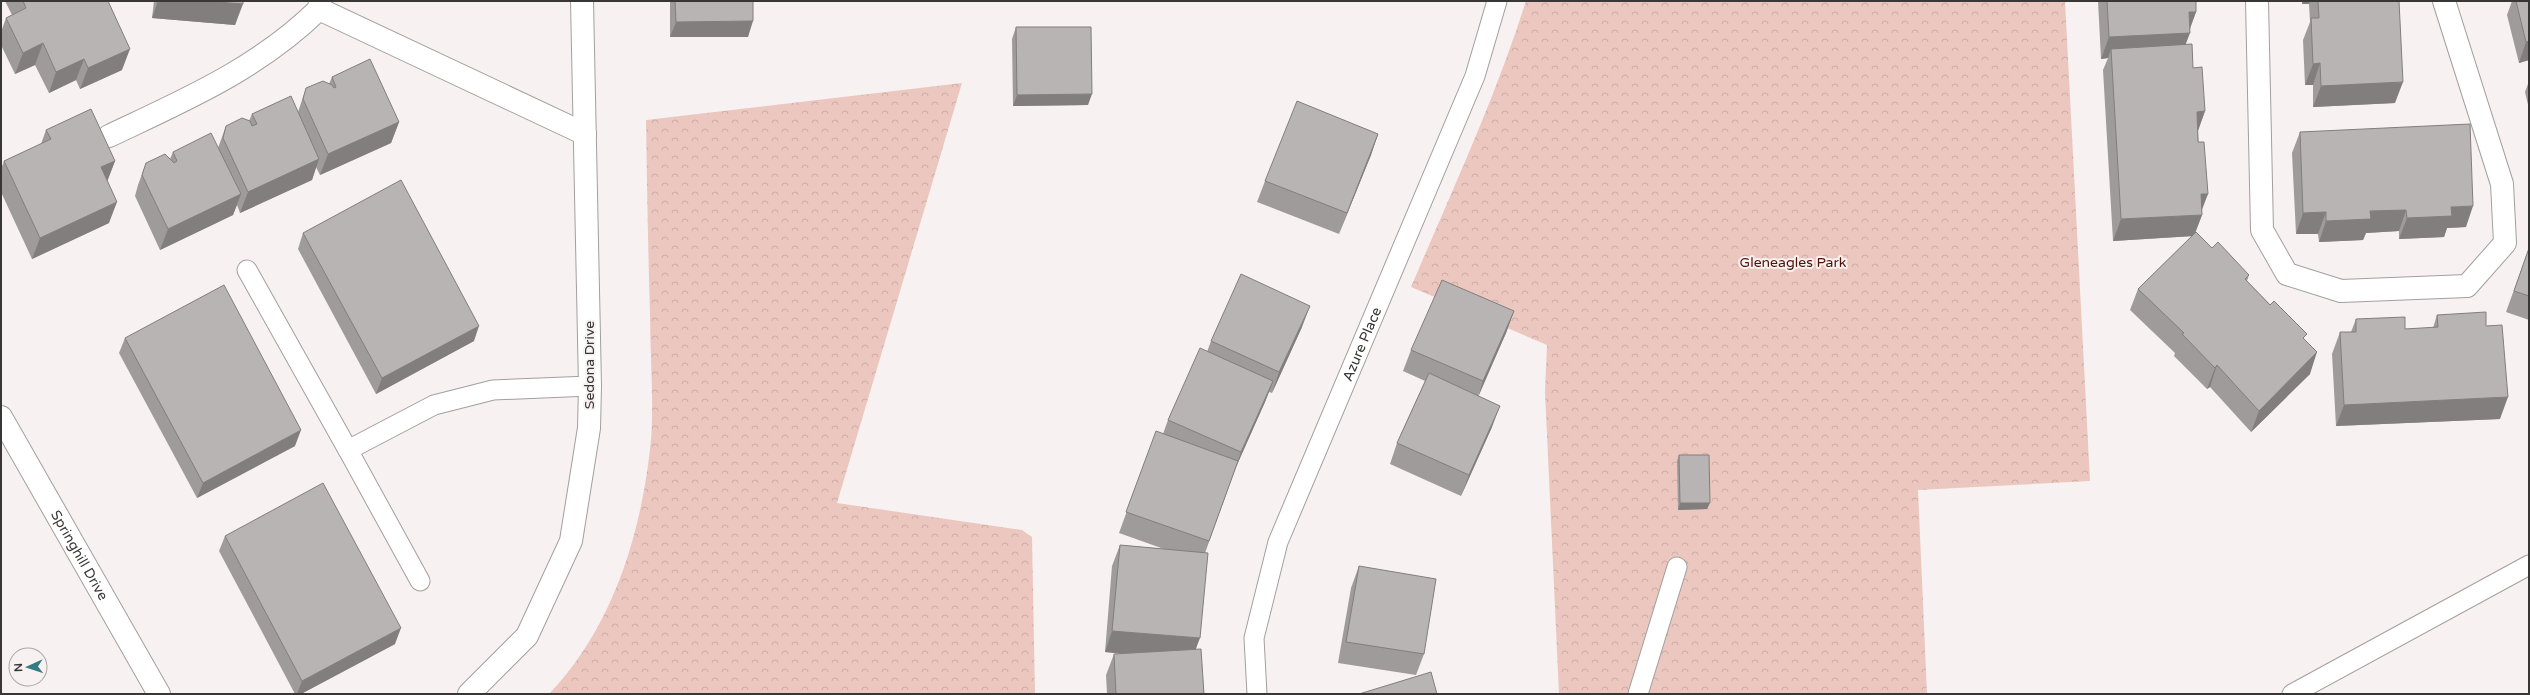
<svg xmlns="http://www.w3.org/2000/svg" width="2530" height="695" font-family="'Varela Round',sans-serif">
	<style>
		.park { fill: url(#park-crowns) }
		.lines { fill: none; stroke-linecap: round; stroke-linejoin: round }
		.lane-casing { stroke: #a39f9e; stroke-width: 21 }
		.street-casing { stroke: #a39f9e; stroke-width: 24 }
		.lane { stroke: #fff; stroke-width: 19 }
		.street { stroke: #fff; stroke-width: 22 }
		.wall { fill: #9e9b9a }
		.shaded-wall { fill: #817e7d }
		.building { fill: #b8b4b3; stroke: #817e7d }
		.labels { text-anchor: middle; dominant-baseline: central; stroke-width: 4; stroke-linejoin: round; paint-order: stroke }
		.park-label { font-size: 14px; fill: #511308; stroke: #f7f2f1 }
		.street-label { font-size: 14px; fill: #383736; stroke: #f7f2f1 }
	</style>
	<defs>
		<pattern id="park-crowns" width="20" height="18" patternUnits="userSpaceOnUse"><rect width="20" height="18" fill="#ecc7bf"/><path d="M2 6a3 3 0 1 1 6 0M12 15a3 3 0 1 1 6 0" fill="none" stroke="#cbaca5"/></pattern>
	</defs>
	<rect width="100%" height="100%" fill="#f7f2f1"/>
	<!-- park -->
	<path class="park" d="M1526 1H2065L2090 481 1918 490 1927 694H1559L1545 392 1547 345 1411 287C1451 193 1495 99 1526 1Z
		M962 83 837 503 1022 530 1032 537 1035 694H549C614 626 642 531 651 440 654 399 650 355 650 313 648 249 647 184 646 120Z"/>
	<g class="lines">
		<!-- lane casing -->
		<g class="lane-casing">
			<g id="lane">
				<path d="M247 270 348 450"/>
				<path d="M420 581 348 450 434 405 493 390 590 386"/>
				<path id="s1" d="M1257 694 1254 638 1278 542 1475 76 1497 1"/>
				<path d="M1638 694 1677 567"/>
				<path d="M2292 694 2529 565"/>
			</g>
		</g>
		<!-- street casing -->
		<g class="street-casing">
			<g id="street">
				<path d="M2257 1 2262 230 2287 274 2341 291 2467 286 2505 243 2502 184 2444 1"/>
				<path d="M319 9 585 134"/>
				<path d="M109 136C185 100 258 69 319 9L320 1"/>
				<path id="s2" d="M1 417 159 694"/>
				<path d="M469 694 527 636 571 541 589 428 590 386 582 1"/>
			</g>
		</g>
		<!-- lane -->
		<use href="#lane" class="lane"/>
		<!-- street -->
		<use href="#street" class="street"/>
	</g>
	<!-- wall -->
	<path class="wall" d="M5 1H108L122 70 80 89 76 80 49 93 35 65 15 74 1 45V32L6 18 12 15Z
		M154 1H243L235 25 152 18Z
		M670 1H753L748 37H670Z
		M2098 1H2196V12L2190 29 2185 45 2193 68 2205 111 2198 131 2202 215 2195 233 2212 248 2249 275 2247 281 2305 340 2310 374 2251 432 2210 387 2207 389 2174 356 2175 353 2130 310 2138 289 2192 236 2113 241 2103 70 2108 58 2101 59Z
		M2302 1H2399L2395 103 2313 107V85H2305L2303 40 2310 22 2309 4H2302Z
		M2512 1H2529V60L2519 63 2507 15Z
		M1016 27 1088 105 1013 106 1012 39Z
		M332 77 399 122 391 143 320 175 316 167 312 180 240 213 237 205 233 215 160 250 135 196 138 185 146 163 170 159 173 152 218 148 226 126 249 121 252 114 298 112 306 88 329 84Z
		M2529 81V109L2525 92Z
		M46 130 115 161 107 181 109 223 32 259 1 192V169L4 161 41 144Z
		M2300 132 2466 227 2447 228 2444 237 2399 239V231L2366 233 2363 240 2319 242 2318 234H2296L2292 153Z
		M1378 134 1371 155 1339 234 1257 202 1265 181Z
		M303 233 474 341 376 394 298 249Z
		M2529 248V320L2506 312Z
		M1514 311 1506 333 1478 395 1492 427 1461 496 1390 464 1397 443 1425 381 1403 371 1411 350Z
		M2437 315 2486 326 2500 419 2336 426 2332 354 2340 332H2351L2356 319 2405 329 2433 328Z
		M1302 327 1272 393 1269 392 1265 402 1236 467 1205 553 1196 650 1204 694H1107L1106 675 1114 654H1122L1105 652 1112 566 1120 545 1164 549 1119 533 1156 431 1163 434 1168 420 1207 352 1211 341Z
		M125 338 295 446 197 498 119 353Z
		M1679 455 1707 509 1678 510 1677 461Z
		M225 536 395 644 301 694H295L219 551Z
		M1359 566 1424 654 1416 675 1338 663 1351 588Z"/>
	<!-- shaded-wall -->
	<path class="shaded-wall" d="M158 1H205L243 4 235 25 152 18Z
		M2303 1H2310L2309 4H2302Z
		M2189 12H2196L2188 33Z
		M753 21 748 37H670L676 22Z
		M2190 33 2182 54 2111 49 2108 58 2101 59 2109 37Z
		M2529 41V60L2519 63 2526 42Z
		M43 43 35 65 15 74 23 53Z
		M130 49 122 70 80 89 88 68Z
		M84 59 76 80 49 93 56 72Z
		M2320 63 2313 85H2305L2313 64Z
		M2403 82 2395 103 2313 107 2321 86Z
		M1092 94 1088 105 1013 106 1017 95Z
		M2205 111 2197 133V112Z
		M399 122 391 143 320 175 328 154Z
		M1378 134 1371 155 1339 234 1347 213Z
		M319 159 312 180 240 213 248 192Z
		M115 161 107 182 101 167Z
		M241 194 233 215 160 250 168 229Z
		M2201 194H2208L2200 215Z
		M117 202 109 223 32 259 40 238Z
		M2473 206 2466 227 2447 228 2444 237 2399 239 2407 218 2451 207Z
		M2406 210 2399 231 2366 233 2363 240 2319 242 2326 221 2370 211Z
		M2326 212 2318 234H2296L2303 213Z
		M2202 215 2194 236 2113 241 2121 219Z
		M1310 306 1302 327 1272 393 1279 372Z
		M1514 311 1506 333 1476 402 1483 381Z
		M479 326 474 341 376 394 382 378Z
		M2317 352 2310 374 2251 432 2259 411Z
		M2217 365 2210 387 2207 389 2215 368Z
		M1273 381 1265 402 1236 467 1201 562 1241 452Z
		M2508 397 2500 419 2336 426 2344 405Z
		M1500 406 1492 427 1461 496 1469 475Z
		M301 430 295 446 197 498 203 483Z
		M1680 503H1710L1707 509 1678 510Z
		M401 628 395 644 301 694H297L302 681Z
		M1112 631 1200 638 1192 659 1105 652Z"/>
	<!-- building -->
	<path class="building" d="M23 1H108L130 49 88 68 84 59 56 72 43 43 23 53 6 18 26 8Z
		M205 1H243V4Z
		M675 1H753V21L676 22Z
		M2107 1H2196V12H2189L2190 33 2109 37Z
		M2318 1H2399L2403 82 2321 86 2320 63 2313 64 2311 18H2319Z
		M2516 1H2529V41L2526 42Z
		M1016 27H1091L1092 94 1017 95Z
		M2192 44 2193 68 2202 67 2205 111 2197 112 2198 142H2204L2208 194H2201L2202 215 2121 219 2111 49Z
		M370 59 399 122 328 154 303 99 306 88 323 81 332 85 334 88 336 87 332 77Z
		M291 96 319 159 248 192 223 138 226 126 242 118 250 121 252 126 257 124 252 114Z
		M1297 101 1378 134 1347 213 1265 181Z
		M91 109 115 161 101 167 117 202 40 238 4 161 51 139 46 130Z
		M2470 124 2473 206 2451 207 2452 216 2407 218 2406 210 2370 211 2371 219 2326 221V212L2303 213 2300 132Z
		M211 133 241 194 168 229 142 175 146 163 165 154 174 163 177 161 173 152Z
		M401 180 479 326 382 378 303 233Z
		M2196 232 2212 248 2218 242 2249 275 2245 279 2270 305 2274 301 2307 334 2303 338 2317 352 2259 411 2217 365 2215 368 2182 334 2184 333 2138 289Z
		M2529 248V296L2514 291Z
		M1241 274 1310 306 1279 372 1211 341Z
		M1442 280 1514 311 1483 381 1411 350Z
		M224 285 301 430 203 483 125 338Z
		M2486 312V326L2502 325 2508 397 2344 405 2340 332H2356V319L2405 317V329L2438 327 2437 315Z
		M1200 348 1273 381 1241 452 1168 420Z
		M1429 373 1500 406 1469 475 1397 443Z
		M1156 431 1238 461 1209 541 1126 512Z
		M1679 455H1709L1710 503H1680Z
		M323 483 401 628 302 681 225 536Z
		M1120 545 1208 553 1200 638 1112 631Z
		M1359 566 1436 579 1424 654 1346 642Z
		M1201 649 1204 694H1116L1114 654Z
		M1431 672 1437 694H1359Z"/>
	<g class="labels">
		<!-- park labels -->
		<g class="park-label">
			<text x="1793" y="262">Gleneagles Park</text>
		</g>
		<!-- street labels -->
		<g class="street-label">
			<text stroke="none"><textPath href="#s1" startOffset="370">Azure Place</textPath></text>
			<text transform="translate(589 365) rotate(-90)">Sedona Drive</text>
			<text stroke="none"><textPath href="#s2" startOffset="159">Springhill Drive</textPath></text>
		</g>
	</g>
	<!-- border -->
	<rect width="2530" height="695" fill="none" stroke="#383736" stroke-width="4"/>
	<!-- north arrow -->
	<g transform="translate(28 667) rotate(267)"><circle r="19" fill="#f7f2f1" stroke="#aba7a6"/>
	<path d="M0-3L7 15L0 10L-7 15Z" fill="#347b84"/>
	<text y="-6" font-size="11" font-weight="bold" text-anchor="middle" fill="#383736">N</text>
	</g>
</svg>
